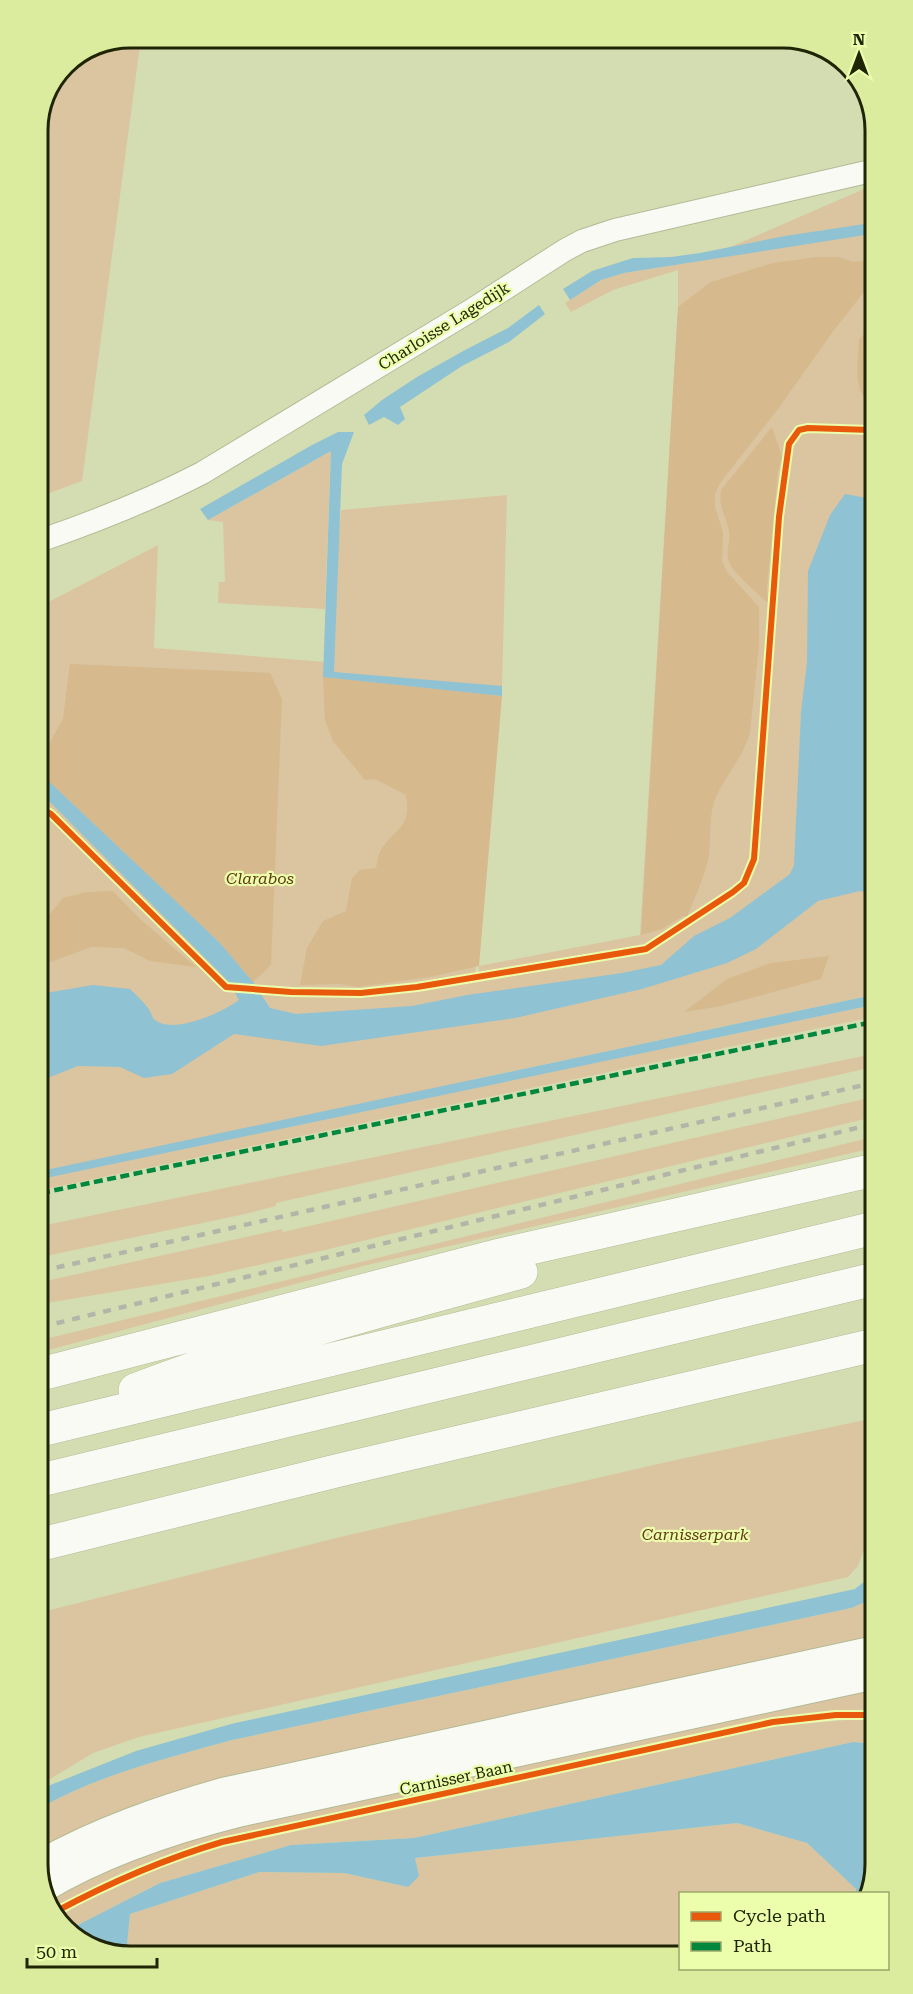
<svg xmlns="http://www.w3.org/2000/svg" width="913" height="1994" font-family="'Roboto Serif',serif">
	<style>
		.green { fill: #dac5a0 }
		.forest { fill: #d6b98c }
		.water { fill: #8fc2d3 }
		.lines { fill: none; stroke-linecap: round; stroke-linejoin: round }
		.minor-casing { stroke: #b2ba96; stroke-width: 24 }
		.major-casing { stroke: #b2ba96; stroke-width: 30 }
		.highway-casing { stroke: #b2ba96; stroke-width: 34 }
		.minor { stroke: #f9faf3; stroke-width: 22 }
		.major { stroke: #f9faf3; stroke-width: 28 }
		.highway { stroke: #f9faf3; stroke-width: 33 }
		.rail { stroke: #b3b5a9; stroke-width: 4.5; stroke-dasharray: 8 8; stroke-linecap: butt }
		.quiet { stroke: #00873e; stroke-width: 4.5; stroke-dasharray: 9 4.5; stroke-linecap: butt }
		.cycleway-casing { stroke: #ecfdac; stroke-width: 10 }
		.cycleway { stroke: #e8590c; stroke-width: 6 }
		.labels { text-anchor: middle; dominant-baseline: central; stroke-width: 4.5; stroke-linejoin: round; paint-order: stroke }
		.street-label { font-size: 16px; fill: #1f2404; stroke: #ecfdac }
		.park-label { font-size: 16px; font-style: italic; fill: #633b18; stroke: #ecfdac }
		.rim { fill: none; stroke: #1f2404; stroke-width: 3 }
	</style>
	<rect width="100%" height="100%" fill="#d4ddb1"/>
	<!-- green -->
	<path class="green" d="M130 38H141L82 481 39 497 38 124 65 64Z
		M871 186 873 995 471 1080 470 1083 98 1166 873 1005V1017L41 1190 39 607 158 545 154 648 326 662 341 510 507 495 502 686H490L475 980H478L479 966 640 935 678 307V270L613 290 571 312 565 303 601 280 624 273 698 261Z
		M331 451 325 609 218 603 219 582H225L223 522 208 520Z
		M873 1054V1067L276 1203V1206L245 1214 41 1257V1226Z
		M873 1097V1117L321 1251 209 1276 41 1304V1282L282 1229 283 1232Z
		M873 1137V1148L363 1266 41 1352V1340Z
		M874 1418 875 1518 858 1566 848 1577 139 1737 93 1753 42 1784V1612L340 1537 680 1459Z
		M875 1598V1643L42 1854V1807C101 1774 168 1758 232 1740L851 1608Z
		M875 1680V1709L823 1712 745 1723 212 1840 167 1855 123 1872 52 1908 43 1895 156 1843Z
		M858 1719 875 1720V1744L853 1742 414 1838 291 1845 160 1883 68 1930 58 1916 83 1903 156 1869 227 1846 777 1726Z
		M737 1823 807 1843 856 1889V1893L680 1894V1952L126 1956 130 1914 259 1872 344 1873 408 1887 415 1858Z"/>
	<!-- forest -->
	<path class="forest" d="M817 257H838L853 262 871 260V283L834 330 778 409 720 483 715 494V507L723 532 722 561 727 572 759 607V645L750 733C743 757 725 776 715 799 709 815 711 838 709 855 705 876 695 897 687 917L683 916 662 929 641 935 678 307 711 282 773 263Z
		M871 328V403C851 392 859 358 859 339Z
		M772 427 782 457 778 471 767 589 768 603C759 594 729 571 728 558 726 549 731 541 729 531 726 514 718 508 721 490Z
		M70 664 270 673 282 699 271 965 253 982 219 942 39 772V762L63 719Z
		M323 677 502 696 479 966 429 977 358 987 340 984 300 985 307 948 323 921 346 911 352 878 360 870 376 868C377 863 378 855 381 850 395 827 412 829 406 795L375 779 365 780 333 741 325 720Z
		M113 891 140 919 196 967 150 961 124 948 91 947 40 966V926L63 898 87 892Z
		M829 956 821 979 721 1006 684 1012 727 979 771 963Z"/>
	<!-- water -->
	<path class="water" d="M871 223V234L624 273 601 280 570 300 563 289 592 271 633 258 671 257 700 253 785 236Z
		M539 305 545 314 509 342 462 366 400 407 405 419 398 425 384 417 369 425 364 415 382 400 417 377 465 350 508 328Z
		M338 432H354L342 464 334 672 502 686V696L323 677 331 451 208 520 200 509 312 445Z
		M845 494 872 499 873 894 860 891 818 901 756 949 727 963 642 989 515 1018 321 1046 234 1034 172 1074 144 1078 120 1067 78 1066 40 1081V994L93 985 130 989C137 996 145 1003 150 1011 151 1013 152 1017 154 1019 172 1036 223 1012 239 1000L229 982 40 792 39 772 219 942 253 982 270 1008 296 1014 412 1006 467 995 622 973 661 965 694 936 730 918 790 874 794 865 801 712 807 662 808 571 830 515Z
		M873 995V1005L41 1179V1171Z
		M875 1573V1598L851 1608 232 1740C168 1758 101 1774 42 1807V1789L48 1786 136 1751 231 1724 855 1589Z
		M853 1742 875 1744V1865L867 1893H856V1889L807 1843 737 1823 415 1858 419 1876 408 1887 344 1873 259 1872 130 1914 126 1956 73 1937 68 1930 160 1883 291 1845 414 1838Z"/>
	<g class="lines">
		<!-- minor casing -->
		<g class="minor-casing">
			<path id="minor" d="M39 541C94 522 150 500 202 473L470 311 565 250 582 241 615 230 871 171"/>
		</g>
		<!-- major casing -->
		<g class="major-casing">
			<path id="major" d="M42 1863C99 1831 160 1810 223 1792L875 1650
				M42 1889C103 1852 174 1829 242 1812L875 1675"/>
		</g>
		<!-- highway casing -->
		<g class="highway-casing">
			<path id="highway" d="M41 1374 500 1255 874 1170
				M135 1390C261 1341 391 1308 521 1272
				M41 1430 874 1228
				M41 1480 874 1279
				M42 1544 344 1469 874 1345"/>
		</g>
		<!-- minor -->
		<use href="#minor" class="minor"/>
		<!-- major -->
		<use href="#major" class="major"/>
		<!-- highway -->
		<use href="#highway" class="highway"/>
		<!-- rail -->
		<path class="rail" d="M41 1271 873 1083
			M41 1327 873 1124"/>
		<!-- quiet -->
		<path class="quiet" d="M41 1193 873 1022"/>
		<!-- cycleway casing -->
		<g class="cycleway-casing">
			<path id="cycleway" d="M40 808 51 814 226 987 291 992 361 993 417 987 646 949 733 892 744 883 754 859 779 517 789 444 799 430 808 428 871 430
				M55 1912C109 1883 164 1859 222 1842L773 1722 836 1715H875"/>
		</g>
		<!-- cycleway -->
		<use href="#cycleway" class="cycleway"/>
	</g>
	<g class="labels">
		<!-- street labels -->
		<g class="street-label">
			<text transform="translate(444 326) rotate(-32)">Charloisse Lagedijk</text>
			<text transform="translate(456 1778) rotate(-12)">Carnisser Baan</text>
		</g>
		<!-- park labels -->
		<g class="park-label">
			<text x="260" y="878">Clarabos</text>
			<text x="695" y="1534">Carnisserpark</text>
		</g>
	</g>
	<!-- crop -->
	<path d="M0 0H913V1994H0ZM130 48H783A82 82 0 0 1 865 130V1864A82 82 0 0 1 783 1946H130A82 82 0 0 1 48 1864V130A82 82 0 0 1 130 48Z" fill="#dcec9f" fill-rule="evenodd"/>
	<path class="rim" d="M130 48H783A82 82 0 0 1 865 130V1864A82 82 0 0 1 783 1946H130A82 82 0 0 1 48 1864V130A82 82 0 0 1 130 48Z"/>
	<!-- legend -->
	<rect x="679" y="1892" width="210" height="78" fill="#ecfdac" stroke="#9aa669" stroke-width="1.5"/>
	<rect x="691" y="1912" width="30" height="9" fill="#e8590c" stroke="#9aa669" stroke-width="1.5"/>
	<text x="733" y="1922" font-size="18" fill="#1f2404">Cycle path</text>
	<rect x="691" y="1942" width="30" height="9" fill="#00873e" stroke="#9aa669" stroke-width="1.5"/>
	<text x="733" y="1952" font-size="18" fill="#1f2404">Path</text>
	<!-- north arrow -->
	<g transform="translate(859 54)" stroke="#ecfdac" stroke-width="4.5" paint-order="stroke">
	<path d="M0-4.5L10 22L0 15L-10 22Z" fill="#1f2404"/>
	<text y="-9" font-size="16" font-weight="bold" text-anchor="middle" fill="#1f2404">N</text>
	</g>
	<!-- scale -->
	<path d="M27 1958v9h130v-9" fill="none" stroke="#1f2404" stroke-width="3"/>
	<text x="36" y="1958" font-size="18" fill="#1f2404" stroke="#ecfdac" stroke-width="4.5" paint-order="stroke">50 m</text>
</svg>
